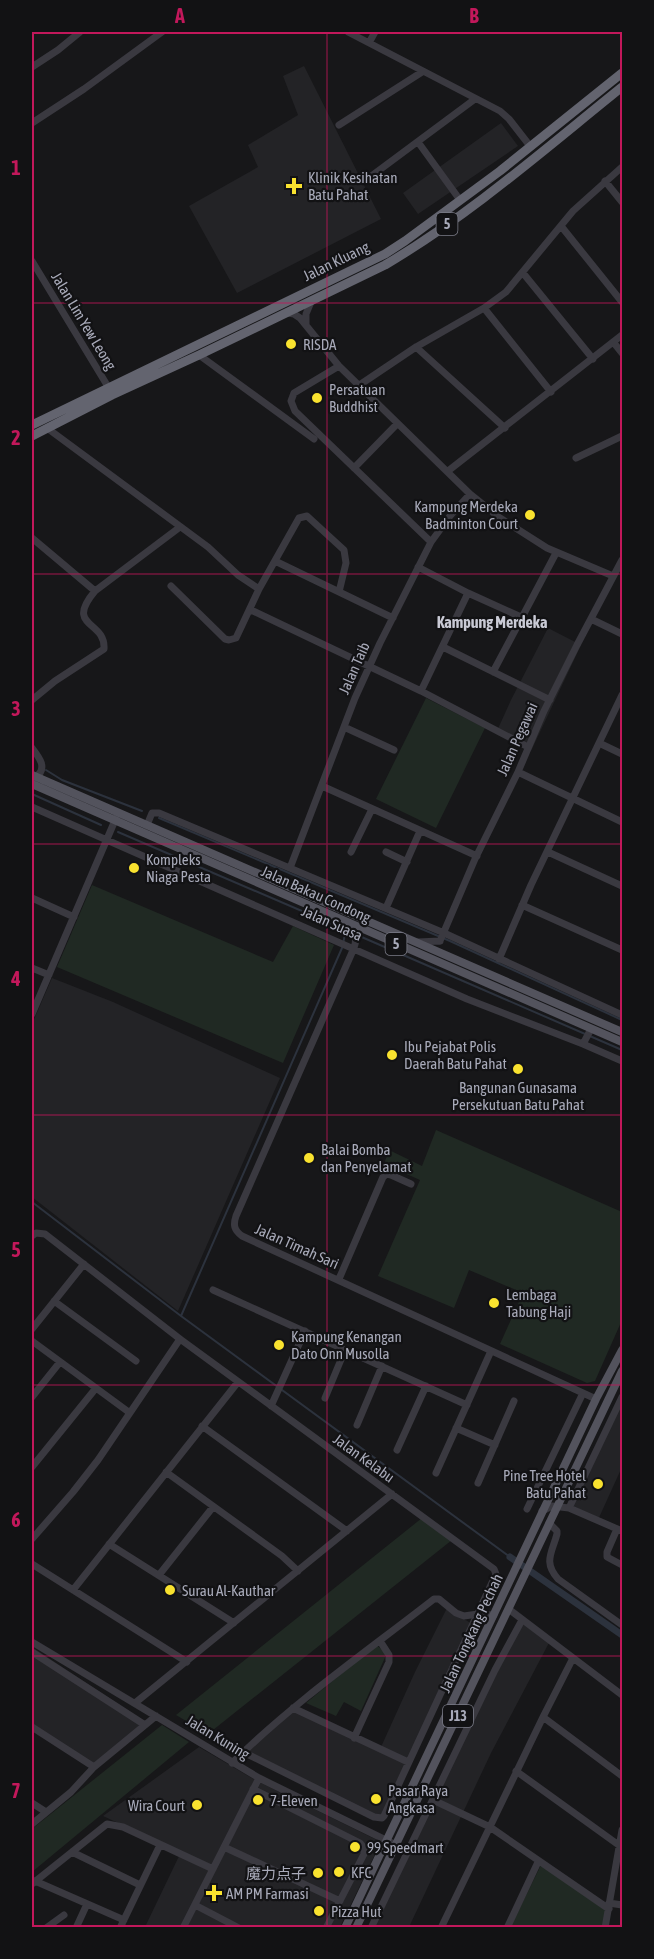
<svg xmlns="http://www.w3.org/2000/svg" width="654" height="1959" font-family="'Asap Condensed','Noto Sans SC',sans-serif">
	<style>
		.built { fill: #232326 }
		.green { fill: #202923 }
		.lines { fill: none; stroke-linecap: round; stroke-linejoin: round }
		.stream { stroke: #2c323d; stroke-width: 2 }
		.canal { stroke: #2c323d; stroke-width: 7 }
		.minor { stroke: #3a3940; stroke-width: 7 }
		.major { stroke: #53535d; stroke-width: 8 }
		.highway { stroke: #63646f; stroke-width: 9 }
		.grid { fill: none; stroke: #c2185b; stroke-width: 1.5; stroke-opacity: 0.55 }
		.poi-dot { fill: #f9e22f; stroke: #121214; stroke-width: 2 }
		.labels { text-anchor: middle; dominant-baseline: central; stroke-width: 4.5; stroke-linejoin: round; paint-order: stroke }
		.shield { fill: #121214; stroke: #7b7c88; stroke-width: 1.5 }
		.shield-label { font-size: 14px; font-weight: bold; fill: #a8aab9 }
		.poi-label { font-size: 15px; fill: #a8aab9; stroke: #121214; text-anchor: start }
		.street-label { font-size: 15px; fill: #a8aab9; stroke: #121214 }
		.neighbourhood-label { font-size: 16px; font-weight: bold; fill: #c9cad5; stroke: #121214 }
		.neatline { fill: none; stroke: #c2185b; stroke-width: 2 }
		.grid-label { font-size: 20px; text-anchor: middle; font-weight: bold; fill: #c2185b }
	</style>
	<rect width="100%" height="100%" fill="#171719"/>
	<!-- built -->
	<path class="built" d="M304 66 381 219 237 293 189 206 258 167 248 145 298 115 283 76Z
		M501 123 518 146 418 214 403 193Z
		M548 628 581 645 531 751 496 733 511 700Z
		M52 978 113 1002 280 1078 178 1311 32 1197V1024Z
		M622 1392V1467L597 1522 568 1503Z
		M447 1608 475 1626 384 1819 239 1753 293 1705 381 1747 415 1672Z
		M521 1616 551 1639 491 1753 409 1927 369 1928Z
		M32 1647 150 1725 95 1770 32 1730Z
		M199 1747 255 1780 381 1842 340 1927H145L181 1852 103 1816Z"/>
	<!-- green -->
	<path class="green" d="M426 698 485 728 436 828 376 799Z
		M92 885 273 962 293 926 334 945 283 1063 57 967Z
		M436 1130 622 1212V1320L595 1381 587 1383 500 1344 523 1293 469 1270 454 1308 378 1276 420 1180 384 1164 389 1150 422 1166Z
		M422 1518 452 1540 208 1734 176 1715Z
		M376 1645 387 1653 361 1711 344 1702 336 1716 306 1703Z
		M162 1725 189 1742 32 1872V1829Z
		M541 1865 606 1909 602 1927 510 1928Z"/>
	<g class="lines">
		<!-- stream -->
		<path class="stream" d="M46 770 62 780 142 811
			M32 794 101 825
			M159 818 450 941 622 1020
			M118 832 346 930 342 948 181 1316
			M357 935 622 1050
			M32 1202 181 1316 510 1557"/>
		<!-- canal -->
		<path class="canal" d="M510 1557 622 1635"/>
		<!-- minor -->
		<path class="minor" d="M348 32 500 111 509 119 530 146
			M370 41 375 32
			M32 67 58 50 80 32
			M32 123 84 89 162 32
			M339 125 422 72
			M418 142 460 200
			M370 177 475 99
			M605 181 622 202
			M561 226 622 302
			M32 261 110 390
			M523 273 593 359
			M484 308 551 392
			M288 313 294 314 300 318 339 366 470 494 500 518 547 548 613 576
			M306 324V314L311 302
			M614 343 622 353
			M416 347 505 428
			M199 355 314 439
			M339 366 294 393 291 401 295 411 431 542
			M358 386 416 347 484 308 506 292 573 211 622 167
			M47 428 208 547 238 575 259 589
			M576 458 622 436
			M354 468 397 424
			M448 471 622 335
			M32 538 95 591
			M275 561 393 618
			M418 567 468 593 521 617
			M171 586 225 639 229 640 236 638 259 589 299 518 307 516 344 550 346 563 339 592
			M251 610 421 691 528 747
			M591 619 622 634
			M443 647 550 700
			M493 672 556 553
			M421 691 468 593
			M32 700 55 681 104 649C106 620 64 628 95 591L180 527
			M344 727 394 750
			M599 743 622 754
			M32 748C39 757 48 768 36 777
			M518 772 622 822
			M322 786 477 856
			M32 807 467 999 583 1044 622 1061
			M147 825 152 813H159L444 933 622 1015
			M351 852 372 809
			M386 852 407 862
			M548 852 622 886
			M290 868 355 698 380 643 431 542 450 516 470 494
			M32 898 74 917
			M522 905 622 950
			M386 908 420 831
			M350 924C356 931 357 939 354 948L236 1216C233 1225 234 1230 242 1236L596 1399
			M440 941 475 859 518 772 544 711 577 645 622 560
			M418 942 440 941
			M499 959 531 885 622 695
			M32 968 49 975
			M32 1014 116 818
			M583 1044 591 1029
			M32 1236 36 1233 45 1234 180 1339 494 1569 496 1574 384 1816 382 1818 374 1817 243 1752
			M339 1279 383 1177 387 1174 391 1175 411 1184
			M213 1290 467 1405
			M54 1301 136 1361
			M32 1329 84 1264
			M32 1341 130 1413
			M32 1397 60 1362
			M325 1398 345 1350
			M271 1406 305 1331
			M357 1425 382 1366
			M202 1426 347 1531
			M456 1428 495 1445
			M397 1450 426 1386
			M32 1467 96 1388
			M166 1472 282 1556 298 1571
			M436 1473 491 1351
			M478 1483 514 1401
			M569 1508 622 1397
			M527 1509 583 1393
			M542 1511 552 1506 569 1508 622 1531
			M549 1523 557 1531V1534C552 1553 543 1562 558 1579L622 1625
			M617 1529 607 1552V1557L622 1565
			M32 1539 73 1492 98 1460 180 1339
			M109 1544 234 1623
			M32 1564 187 1662
			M159 1575 213 1507
			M73 1590 238 1382
			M510 1610 622 1695
			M32 1642 259 1778 396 1845
			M32 1652 145 1725
			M135 1703 392 1494
			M293 1708 408 1762
			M543 1717 622 1776
			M32 1727 94 1767
			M354 1738 389 1662V1655L380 1641
			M232 1763C294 1702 366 1652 434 1599H439L456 1613 464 1616 478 1614 494 1615
			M516 1771 620 1846
			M253 1789 360 1843 364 1848V1854L326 1928
			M433 1800 490 1827 609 1909
			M32 1803 46 1812
			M32 1824 71 1792 94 1767 156 1716
			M224 1847 340 1901
			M72 1852 140 1885
			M35 1881 124 1920
			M32 1884 107 1824 123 1827 213 1869
			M609 1903 622 1905
			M195 1905 239 1928
			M46 1928 64 1915
			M76 1928 87 1904
			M120 1928 160 1845
			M183 1928 259 1778
			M371 1928 495 1670 522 1620
			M441 1928 543 1717 573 1658
			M507 1928 538 1862
			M605 1928 622 1830"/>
		<!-- major -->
		<path class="major" d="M32 775 622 1032
			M32 784 622 1042
			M345 1928 596 1399 622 1350
			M356 1928 622 1371"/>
		<!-- highway -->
		<path class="highway" d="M32 425 385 254 405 241 500 171 622 73
			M32 436 112 395 199 355 385 265C470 215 546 148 622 87"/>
	</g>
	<!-- grid -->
	<path class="grid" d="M327 32V1928M32 303H622M32 574H622M32 844H622M32 1115H622M32 1385H622M32 1656H622"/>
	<!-- markers -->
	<g class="poi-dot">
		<path d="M291 177h6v6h6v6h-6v6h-6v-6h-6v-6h6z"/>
		<circle cx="291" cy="344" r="6"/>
		<circle cx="317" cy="398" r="6"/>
		<circle cx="530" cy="515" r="6"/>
		<circle cx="134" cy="868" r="6"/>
		<circle cx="392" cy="1055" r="6"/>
		<circle cx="518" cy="1069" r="6"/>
		<circle cx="309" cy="1158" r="6"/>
		<circle cx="494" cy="1303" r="6"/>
		<circle cx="279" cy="1345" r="6"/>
		<circle cx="598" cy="1484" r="6"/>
		<circle cx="170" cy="1590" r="6"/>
		<circle cx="376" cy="1799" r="6"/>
		<circle cx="258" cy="1800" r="6"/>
		<circle cx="197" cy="1805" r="6"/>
		<circle cx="355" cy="1847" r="6"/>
		<circle cx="339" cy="1872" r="6"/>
		<circle cx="318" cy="1873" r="6"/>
		<path d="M211 1884h6v6h6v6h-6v6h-6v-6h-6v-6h6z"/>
		<circle cx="319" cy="1911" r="6"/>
	</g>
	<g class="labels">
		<!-- shield labels -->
		<g class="shield">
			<rect x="436.5" y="213" width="21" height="22" rx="4.5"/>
			<rect x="385.5" y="933" width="21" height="22" rx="4.5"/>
			<rect x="443" y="1705" width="30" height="22" rx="4.5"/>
		</g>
		<g class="shield-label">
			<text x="447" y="224">5</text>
			<text x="396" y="944">5</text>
			<text x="458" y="1716">J13</text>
		</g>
		<!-- poi labels -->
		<g class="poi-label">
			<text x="308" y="177">Klinik Kesihatan<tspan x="308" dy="17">Batu Pahat</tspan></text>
			<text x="303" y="344">RISDA</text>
			<text x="329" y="389">Persatuan<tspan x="329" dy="17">Buddhist</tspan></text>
			<text x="518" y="506" text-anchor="end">Kampung Merdeka<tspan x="518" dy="17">Badminton Court</tspan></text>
			<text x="146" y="859">Kompleks<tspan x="146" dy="17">Niaga Pesta</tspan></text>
			<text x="404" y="1046">Ibu Pejabat Polis<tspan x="404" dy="17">Daerah Batu Pahat</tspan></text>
			<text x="518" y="1087" text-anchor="middle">Bangunan Gunasama<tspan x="518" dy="17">Persekutuan Batu Pahat</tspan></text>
			<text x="321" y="1149">Balai Bomba<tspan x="321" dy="17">dan Penyelamat</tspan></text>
			<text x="506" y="1294">Lembaga<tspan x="506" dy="17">Tabung Haji</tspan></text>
			<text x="291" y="1336">Kampung Kenangan<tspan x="291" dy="17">Dato Onn Musolla</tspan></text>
			<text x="586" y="1475" text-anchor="end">Pine Tree Hotel<tspan x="586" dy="17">Batu Pahat</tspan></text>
			<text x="182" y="1590">Surau Al-Kauthar</text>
			<text x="388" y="1790">Pasar Raya<tspan x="388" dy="17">Angkasa</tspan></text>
			<text x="270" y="1800">7-Eleven</text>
			<text x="185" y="1805" text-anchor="end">Wira Court</text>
			<text x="367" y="1847">99 Speedmart</text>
			<text x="351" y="1872">KFC</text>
			<text x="306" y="1873" text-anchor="end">魔力点子</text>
			<text x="226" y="1893">AM PM Farmasi</text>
			<text x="331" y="1911">Pizza Hut</text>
		</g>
		<!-- street labels -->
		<g class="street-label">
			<text transform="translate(336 261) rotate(-26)">Jalan Kluang</text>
			<text transform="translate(84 321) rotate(59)">Jalan Lim Yew Leong</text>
			<text transform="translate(354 668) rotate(-66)">Jalan Taib</text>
			<text transform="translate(517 739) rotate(-66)">Jalan Pegawai</text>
			<text transform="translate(316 894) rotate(24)">Jalan Bakau Condong</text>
			<text transform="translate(332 923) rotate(24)">Jalan Suasa</text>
			<text transform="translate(297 1246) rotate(24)">Jalan Timah Sari</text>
			<text transform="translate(364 1458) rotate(36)">Jalan Kelabu</text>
			<text transform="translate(471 1633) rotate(-65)">Jalan Tongkang Pechah</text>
			<text transform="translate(218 1737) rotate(31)">Jalan Kuning</text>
		</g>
		<!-- neighbourhood labels -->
		<g class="neighbourhood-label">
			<text x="492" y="622">Kampung Merdeka</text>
		</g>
	</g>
	<!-- border -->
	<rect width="654" height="1959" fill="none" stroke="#121214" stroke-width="66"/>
	<rect x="33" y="33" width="588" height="1893" class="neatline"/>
	<g class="grid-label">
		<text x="180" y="23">A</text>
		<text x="474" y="23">B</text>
		<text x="16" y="175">1</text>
		<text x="16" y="445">2</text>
		<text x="16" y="716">3</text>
		<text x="16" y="986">4</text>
		<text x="16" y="1257">5</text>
		<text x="16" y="1527">6</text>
		<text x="16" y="1798">7</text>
	</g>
</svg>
